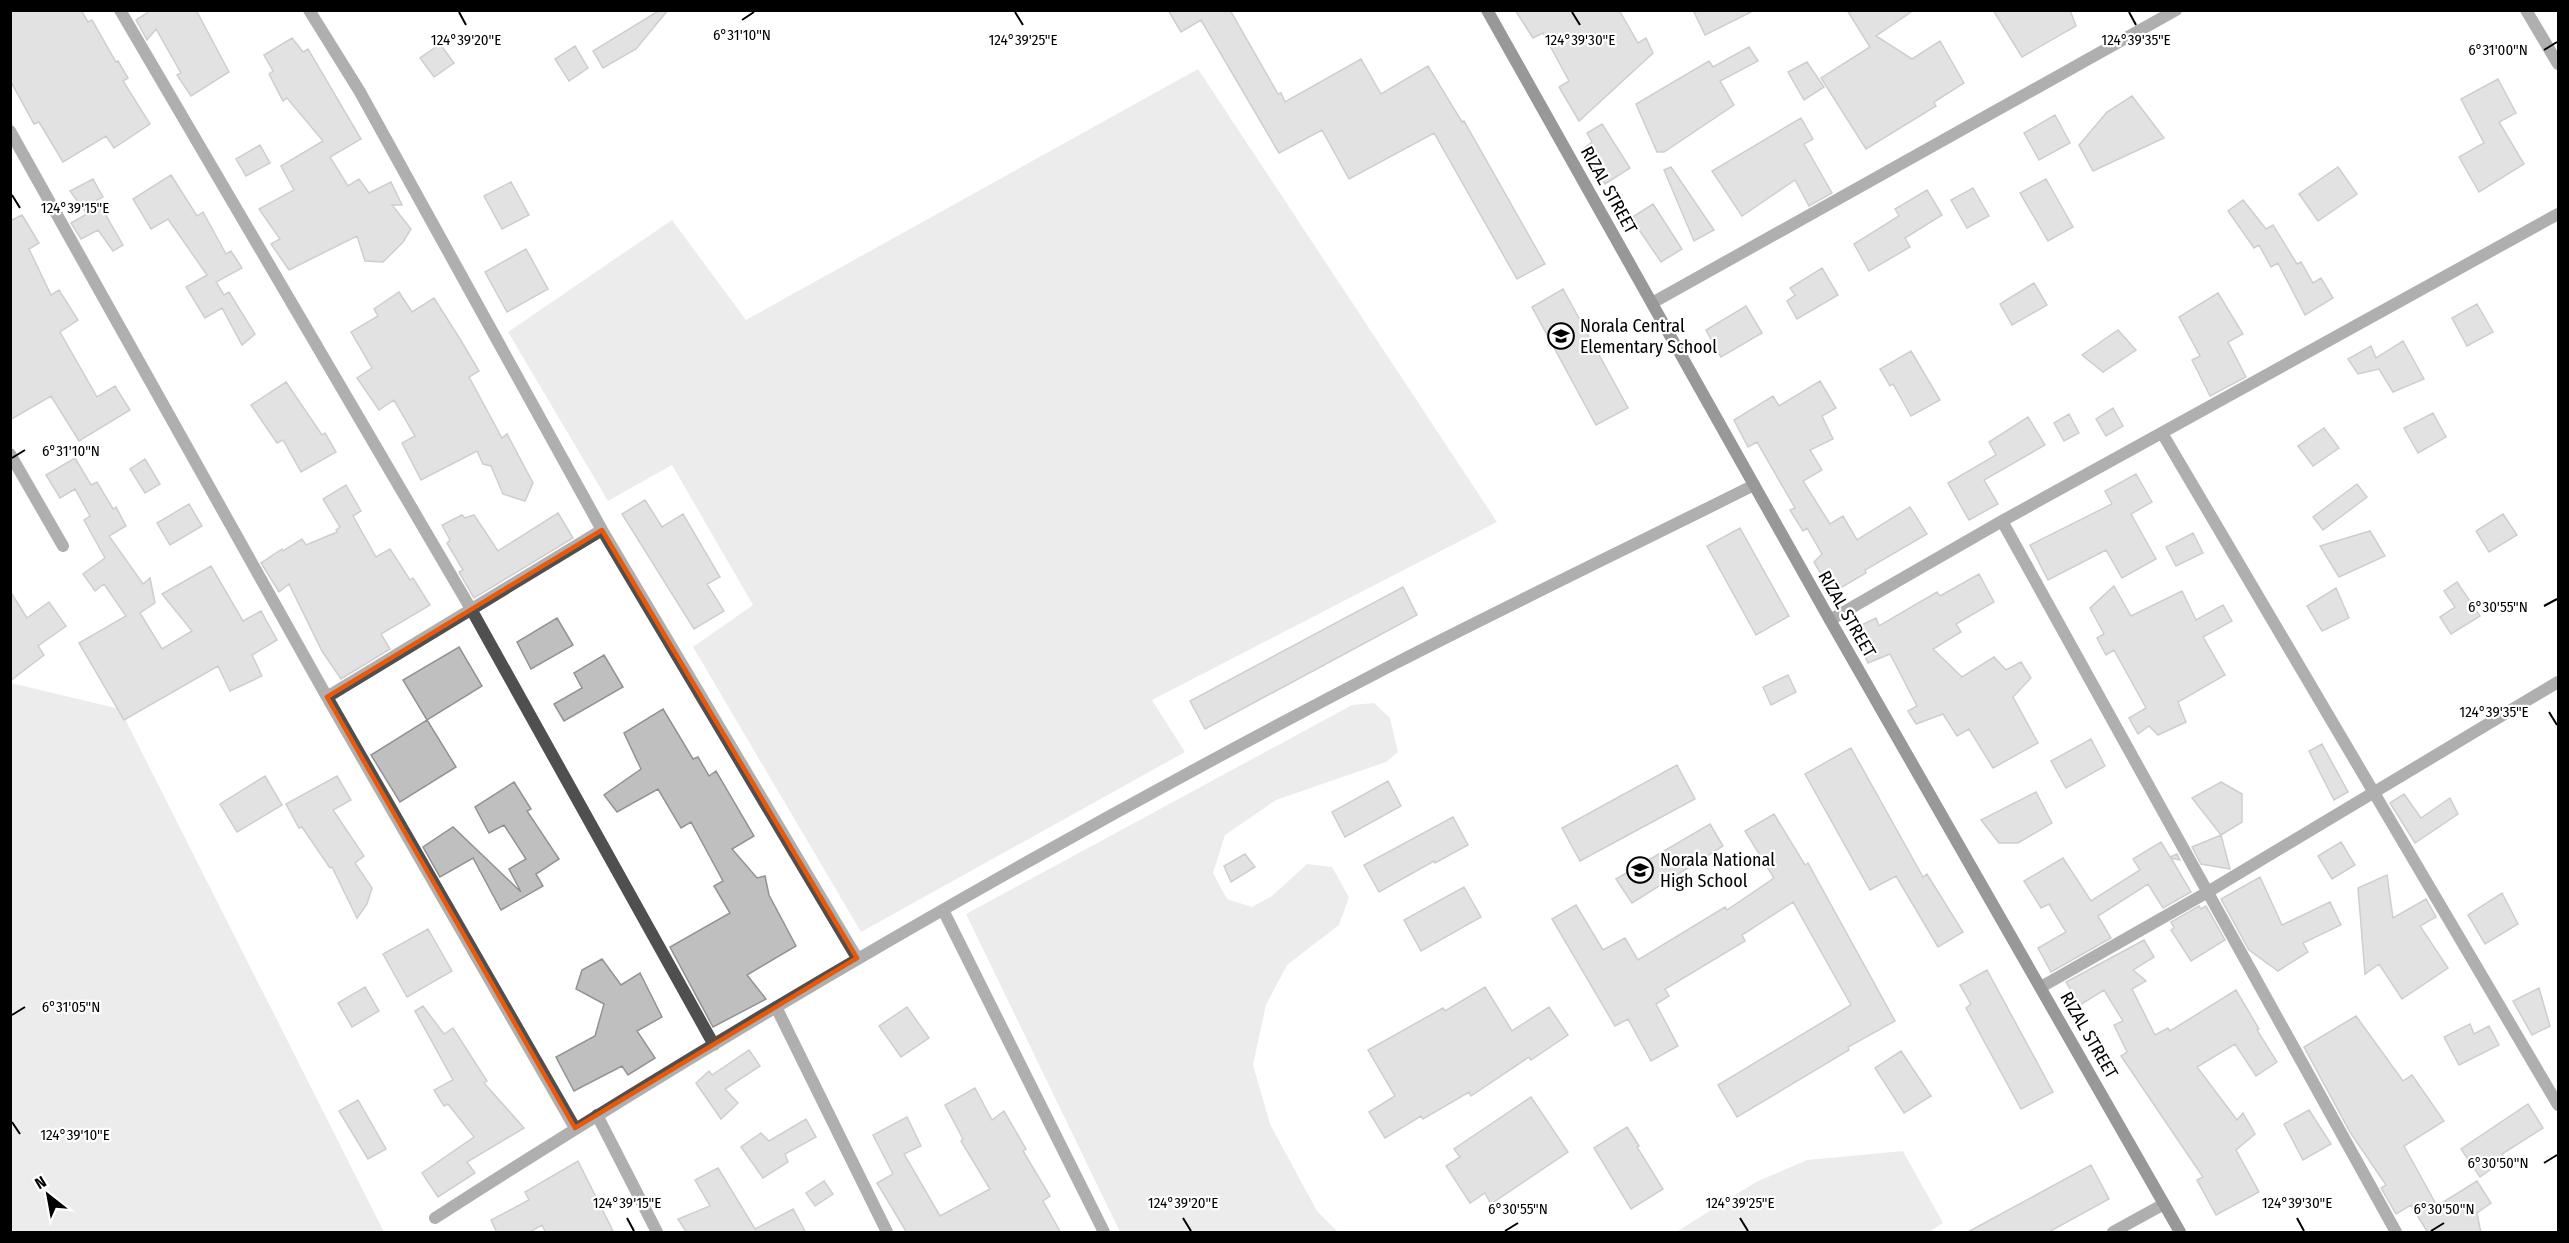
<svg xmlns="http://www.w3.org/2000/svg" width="2569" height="1243" font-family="'Fira Sans Condensed',sans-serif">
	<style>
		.green { fill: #d6d6d6 }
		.building { fill: #bfbfbf; stroke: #939393; stroke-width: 1.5 }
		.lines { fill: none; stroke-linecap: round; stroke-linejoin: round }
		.minor { stroke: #4f4f4f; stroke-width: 12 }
		.secondary { stroke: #1c1c1c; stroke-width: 12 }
		.marked { fill: none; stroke: #e8590c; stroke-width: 4.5; stroke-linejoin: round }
		.ticks { fill: none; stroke: #000; stroke-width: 2 }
		.labels { text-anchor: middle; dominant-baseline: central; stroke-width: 4.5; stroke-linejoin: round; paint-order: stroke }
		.street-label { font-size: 18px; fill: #000; stroke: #fff }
		.poi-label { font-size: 18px; fill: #000; stroke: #fff; text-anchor: start }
		.ticks-label { font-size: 15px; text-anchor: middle; fill: #000; stroke: #fff; stroke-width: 4.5; stroke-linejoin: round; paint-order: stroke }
	</style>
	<rect width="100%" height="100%" fill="#fff"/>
	<!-- green -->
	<path class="green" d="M1198 69 1497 522 1152 700 1185 752 861 932 693 647 753 605 672 465 608 501 508 332 672 220 746 320Z
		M11 683 120 709 384 1232H11Z
		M1374 703 1390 718 1398 752 1386 762 1276 800 1225 835 1213 873 1227 899 1252 907 1272 896 1307 864 1332 867 1349 897 1339 925 1287 965 1266 1005 1253 1065 1270 1124 1317 1211 1338 1232H1120L966 914 1352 705Z
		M1903 1151 1943 1223 1929 1232H1676L1756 1182 1807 1160Z"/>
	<!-- building -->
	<path class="building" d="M10 10H81L88 22 92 20 116 62 118 61 128 78 123 81 150 124 114 148 106 136 63 162 39 122 34 124 10 80Z
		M146 10H196L229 72 191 96 177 75 181 73 156 29 147 40 141 29 136 20 147 13Z
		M660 10H668L636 49 603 68 593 51Z
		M1168 10H1230L1278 94 1281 93 1285 102 1361 59 1381 94 1428 66 1462 122 1464 121 1545 264 1517 279 1434 133 1349 179 1322 130 1279 153 1201 20 1181 32Z
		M1515 10H1619L1638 43 1646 38 1653 53 1579 121 1559 87 1569 81 1543 33 1533 38Z
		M1693 10H1755L1705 35Z
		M1847 10H1914L1876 36 1912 59 1940 41 1964 83 1934 102 1936 106 1866 149 1821 78 1870 47Z
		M1993 10H2070L2076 26 2022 57Z
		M292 38 303 52 308 49 361 139 330 157 348 186 359 179 369 193 391 182 402 205H392L411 229 403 242 383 262 365 261 357 236 289 270 271 244 280 239 259 209 294 190 281 166 323 141 287 98 283 101 269 74 273 71 264 55Z
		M440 44 454 63 434 77 420 58Z
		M575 46 588 68 569 81 555 59Z
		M1749 47 1758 61 1720 81 1734 105 1664 152H1657L1636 104 1709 61 1713 67Z
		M1807 62 1824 87 1804 100 1788 72Z
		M2498 79 2516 113 2499 122 2524 164 2479 192 2459 157 2484 143 2461 99Z
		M2132 96 2164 138 2093 171 2079 145 2107 112Z
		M2055 115 2070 143 2039 160 2024 133Z
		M1801 118 1813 139 1804 144 1832 193 1809 206 1795 180 1742 216 1712 171Z
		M1602 124 1630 168 1605 184 1583 149 1592 142 1587 133Z
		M260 145 270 163 246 176 236 159Z
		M1671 167 1714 230 1694 241 1664 170Z
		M2338 167 2357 194 2318 221 2299 194Z
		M171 175 197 216 203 212 226 254 231 251 242 268 216 282 224 295 229 292 255 334 242 345 222 308 205 318 186 287 207 275 168 219 151 229 133 199Z
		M93 179 103 197 97 200 123 245 113 251 98 230 81 239 71 223 87 214 70 191Z
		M2046 179 2073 227 2048 241 2020 193Z
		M511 182 529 215 502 229 484 196Z
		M1973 188 1989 216 1967 228 1951 200Z
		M1927 190 1942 215 1905 238 1910 247 1869 271 1854 244 1899 216 1895 209Z
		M2243 200 2266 229 2273 225 2297 264 2301 262 2313 283 2321 278 2333 298 2305 315 2278 263 2271 267 2259 245 2254 248 2228 211Z
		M1653 204 1682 249 1661 262 1631 218Z
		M22 215 39 243 29 249 51 295 59 290 78 320 60 332 97 397 115 386 130 410 79 441 51 396 10 420V221Z
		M526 249 548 289 507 312 485 272Z
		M1822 268 1838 295 1797 319 1787 301 1795 295 1790 288Z
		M2034 283 2047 305 2012 325 2000 304Z
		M1563 289 1628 408 1596 425 1532 307Z
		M399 292 412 312 434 298 460 339 479 371 469 377 502 438 507 434 533 483 525 501 503 494 491 466 483 464 477 451 421 480 402 443 415 436 394 400 379 410 357 378 372 368 351 332 378 316 374 309Z
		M2218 293 2243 334 2228 342 2246 377 2210 396 2192 360 2200 356 2179 317Z
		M2477 304 2493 332 2467 346 2452 318Z
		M1746 306 1762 333 1721 357 1706 330Z
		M2118 330 2136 350 2103 372 2082 355Z
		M2403 341 2424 379 2393 392 2379 369 2358 374 2348 359 2371 346 2376 358Z
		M1911 351 1940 400 1911 416 1893 384 1890 386 1880 369Z
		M1820 381 1836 408 1822 416 1833 439 1810 450 1822 470 1803 481 1830 524 1843 516 1857 540 1910 507 1927 534 1865 570 1866 573 1832 593 1814 562 1822 554 1807 528 1803 531 1790 510 1795 508 1757 442 1748 447 1734 420 1773 396 1779 406Z
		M286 382 322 435 325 433 336 452 301 472 283 440 277 443 251 405Z
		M2113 408 2123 426 2106 436 2096 419Z
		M2433 413 2446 437 2418 453 2404 428Z
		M2069 414 2079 433 2064 441 2054 423Z
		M2028 417 2045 445 1984 480 1998 504 1969 520 1948 483 1996 455 1989 442Z
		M2324 428 2339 448 2313 466 2298 446Z
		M75 458 91 485 97 482 113 509 116 507 126 526 109 536 143 584 150 578 155 603 140 613 162 649 192 631 162 594 211 566 243 621 261 611 277 640 252 655 262 676 230 691 218 666 124 720 79 643 126 616 104 584 95 591 83 574 105 558 84 520 90 516 75 489 60 498 46 475Z
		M145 459 160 484 145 493 130 469Z
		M2136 474 2152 502 2131 514 2156 559 2122 578 2106 550 2048 580 2030 545 2112 504 2105 491Z
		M2357 484 2367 497 2323 530 2313 517Z
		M346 485 361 511 353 516 376 557 390 549 410 580 413 578 430 605 381 634 390 649 341 679 322 651 289 584 279 592 261 563 282 549 283 551 302 539 306 545 337 532 336 530 340 527 323 499Z
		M645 500 662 527 683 514 720 577 707 584 724 611 694 629 622 514Z
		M189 504 202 526 170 545 157 523Z
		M558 513 573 538 474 598 459 572 463 570 447 543 450 540 442 525 462 515 465 518 474 515 498 551Z
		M2503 514 2517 535 2489 552 2476 531Z
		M1740 528 1789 616 1756 635 1707 546Z
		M2370 531 2385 556 2339 577 2320 546Z
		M2193 533 2203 553 2176 566 2166 547Z
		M1979 574 1994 602 1956 624 1961 632 1933 649 1962 677 1994 657 2006 670 2021 662 2031 678 2013 697 2038 743 1993 768 1969 729 1957 736 1943 714 1916 724 1908 711 1917 706 1890 654 1868 663 1853 629 1876 618 1879 626 1937 592 1940 596Z
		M2457 582 2480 616 2451 634 2440 617 2455 607 2444 591Z
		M2114 586 2131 616 2182 591 2196 620 2223 605 2232 621 2203 637 2225 675 2178 702 2186 722 2158 735 2149 726 2138 734 2129 718 2146 708 2114 650 2106 655 2097 638 2104 634 2090 608Z
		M1403 587 1417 615 1205 729 1190 701Z
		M2336 588 2349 618 2322 631 2307 606Z
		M10 591 27 618 49 602 66 626 38 646 44 655 10 681Z
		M557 618 573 645 531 669 517 642Z
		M459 647 482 686 427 720 403 680Z
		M604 655 623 687 564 721 554 704 582 688 574 673Z
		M1788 675 1796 692 1771 705 1763 687Z
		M663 709 693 759 698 757 709 776 716 771 754 836 732 849 757 878 765 876 769 895 796 946 747 975 766 999 713 1027 670 947 730 913 714 886 723 881 691 822 681 828 658 789 617 812 604 795 641 769 624 733Z
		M427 720 456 767 400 802 371 755Z
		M2091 739 2105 766 2066 788 2051 761Z
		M2322 744 2348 792 2334 800 2309 751Z
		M1851 748 1923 877 1927 874 1963 932 1938 947 1896 876 1870 890 1805 774Z
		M1677 765 1695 799 1580 861 1562 828Z
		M265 776 282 805 237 832 220 804Z
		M337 776 351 800 333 810 364 856 355 863 372 888 367 904 357 918 332 867 330 868 302 827 299 828 286 804Z
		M1388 781 1401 806 1345 837 1332 812Z
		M514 782 531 809 527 811 559 859 536 874 543 886 501 910 473 858 440 877 423 847 453 827 521 892 509 869 526 859 504 825 489 833 475 807Z
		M2221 782 2242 794V822L2221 835 2192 798Z
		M2036 792 2052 823 2018 843H1999L1981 820Z
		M2404 794 2421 818 2450 798 2458 814 2415 843 2390 803Z
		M1774 814 1805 865 1808 863 1895 1021 1848 1047 1849 1050 1737 1117 1718 1085 1851 1005 1793 902 1742 935 1745 941 1665 989 1669 996 1656 1004 1678 1046 1651 1061 1628 1019 1615 1026 1552 919 1576 905 1603 950 1625 938 1638 960 1725 907 1727 910 1774 878 1745 831Z
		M1453 817 1468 845 1435 863 1434 861 1379 892 1364 865Z
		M1710 824 1723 846 1632 903 1616 879Z
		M2221 835 2230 869 2201 864 2192 847Z
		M2161 842 2170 857 2177 854 2180 860 2171 858 2191 892 2163 908 2148 884 2098 916 2111 938 2051 972 2038 948 2066 932 2049 904 2041 908 2024 881 2063 858 2091 901 2140 870 2133 859Z
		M2341 842 2355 865 2332 879 2318 856Z
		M1245 854 1255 867 1231 882 1224 866Z
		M2387 875 2393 918 2426 899 2436 917 2420 926 2448 968 2402 999 2379 964 2365 974 2358 888Z
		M2260 877 2282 925 2330 902 2341 925 2303 943 2308 952 2278 971 2249 950 2221 899Z
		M1464 887 1481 917 1421 951 1404 920Z
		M2502 893 2518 924 2485 944 2468 915Z
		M2199 906 2201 909 2206 906 2225 940 2191 961 2171 930 2174 928 2171 922Z
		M428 929 452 971 407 997 383 954Z
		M2144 940 2154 957 2133 970 2146 981 2132 989 2155 1035 2168 1028 2170 1031 2236 990 2259 1029 2257 1030 2277 1062 2256 1076 2235 1044 2197 1067 2237 1120 2243 1113 2255 1134 2236 1150 2259 1192 2216 1215 2197 1180 2203 1177 2121 1056 2127 1052 2114 1025 2123 1021 2104 990 2080 1005 2066 982Z
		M602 959 621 985 640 973 662 1017 637 1031 655 1058 628 1075 622 1066 574 1091 556 1057 595 1036 604 1004 576 989 582 970Z
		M1987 970 2053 1092 2021 1109 1966 1008 1971 1004 1960 985Z
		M365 987 379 1011 352 1027 338 1003Z
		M1485 987 1512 1031 1549 1007 1568 1035 1531 1060 1529 1057 1471 1096 1469 1092 1423 1119 1421 1116 1385 1138 1369 1112 1395 1096 1368 1050 1443 1008 1445 1011Z
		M2539 988 2550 1026 2532 1035 2513 1001Z
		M423 1006 444 1034 453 1028 487 1081 484 1083 524 1128 467 1162 475 1173 438 1197 422 1173 474 1137 448 1104 444 1106 434 1090 453 1080 415 1011Z
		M907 1007 929 1038 901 1057 879 1026Z
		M2356 1016 2403 1081 2412 1075 2444 1121 2404 1146 2437 1206 2477 1181 2491 1203 2477 1213 2481 1233H2428L2411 1205 2396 1214 2381 1188 2386 1185 2350 1132 2304 1047Z
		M2470 1024 2474 1034 2489 1026 2499 1045 2459 1065 2444 1037Z
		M749 1050 760 1066 725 1089 738 1103 721 1119 696 1083 709 1071 712 1075Z
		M1901 1051 1931 1096 1904 1113 1875 1068Z
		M975 1088 992 1120 1004 1111 1026 1149 1023 1151 1050 1196 1043 1201 1061 1233H907L877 1183 893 1174 873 1135 907 1117 921 1146 904 1154 940 1216 990 1189 961 1141 963 1139 945 1105Z
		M1531 1097 1568 1152 1491 1204 1485 1193 1470 1203 1446 1166 1460 1157 1454 1149Z
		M358 1100 386 1149 368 1159 339 1111Z
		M2528 1104 2543 1128 2502 1154 2505 1159 2480 1177 2461 1149Z
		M2309 1110 2331 1144 2303 1160 2284 1124Z
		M806 1119 816 1137 785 1154 788 1162 763 1178 741 1147 761 1133 769 1141Z
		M1627 1127 1639 1146 1637 1147 1663 1189 1631 1209 1594 1148Z
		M578 1161 614 1233H546L542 1225 528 1233H497L491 1220 529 1200 525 1192Z
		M2091 1165 2109 1199 2047 1233H1966Z
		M718 1168 755 1229 793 1209 806 1233H687L678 1219 710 1206 695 1180Z
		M824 1181 833 1194 815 1206 806 1193Z"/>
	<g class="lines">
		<!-- minor -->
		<path class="minor" d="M120 10 471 609 714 1045
			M309 10 360 92 602 530 857 958
			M2526 10 2558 64
			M10 131 327 697 575 1128
			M1652 303 2176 10
			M2162 433 2558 1105
			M10 454 63 546
			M2002 521 2396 1232
			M1830 620 2002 521 2558 214
			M327 697 602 530
			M943 910 1104 1232
			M2041 987 2206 893 2558 682
			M776 1007 887 1232
			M597 1115 657 1232
			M435 1218C746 1018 1066 834 1394 664 1513 603 1634 545 1754 485
			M2113 1232 2164 1204"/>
		<!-- secondary -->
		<path class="secondary" d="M1487 10 1830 620 2180 1232"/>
	</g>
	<!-- marked area -->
	<path d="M0 0H2569V1243H0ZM602 530 857 958 575 1128 327 697Z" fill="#fff" fill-opacity=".55" fill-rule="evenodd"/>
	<path class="marked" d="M602 530 857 958 575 1128 327 697Z"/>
	<!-- ticks -->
	<path class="ticks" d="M459 12 466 25M1015 12 1023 25M1572 12 1580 25M2129 12 2136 25M742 20 754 12M2544 50 2557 42M12 195 20 208M12 458 25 450M2544 606 2557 599M2549 712 2557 725M12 1015 25 1007M12 1122 20 1134M2544 1163 2557 1155M627 1218 634 1231M1183 1218 1191 1231M1740 1218 1748 1231M2297 1218 2304 1231M1505 1231 1518 1223M2431 1231 2444 1223"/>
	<!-- icons -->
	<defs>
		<g id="school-ring" transform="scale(1.35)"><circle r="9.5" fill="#fff" stroke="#000" stroke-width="1.5"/><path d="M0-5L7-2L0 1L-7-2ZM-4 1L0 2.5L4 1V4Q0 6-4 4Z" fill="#000"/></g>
	</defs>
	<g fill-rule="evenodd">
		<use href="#school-ring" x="1561" y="336"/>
		<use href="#school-ring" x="1640" y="870"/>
	</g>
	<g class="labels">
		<!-- street labels -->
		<g class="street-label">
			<text transform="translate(1609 190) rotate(61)">RIZAL STREET</text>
			<text transform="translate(1847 614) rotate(60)">RIZAL STREET</text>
			<text transform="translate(2089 1035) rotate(60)">RIZAL STREET</text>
		</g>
		<!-- poi labels -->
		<g class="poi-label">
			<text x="1580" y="326">Norala Central<tspan x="1580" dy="21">Elementary School</tspan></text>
			<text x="1660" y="860">Norala National<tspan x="1660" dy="21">High School</tspan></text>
		</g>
	</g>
	<g class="ticks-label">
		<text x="742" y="40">6°31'10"N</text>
		<text x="466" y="45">124°39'20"E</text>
		<text x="1023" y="45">124°39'25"E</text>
		<text x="1580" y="45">124°39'30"E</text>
		<text x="2136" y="45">124°39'35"E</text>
		<text x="2498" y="55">6°31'00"N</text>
		<text x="75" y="213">124°39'15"E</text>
		<text x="71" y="456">6°31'10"N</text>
		<text x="2498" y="612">6°30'55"N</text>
		<text x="2494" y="717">124°39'35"E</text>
		<text x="71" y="1012">6°31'05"N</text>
		<text x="75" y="1140">124°39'10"E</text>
		<text x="2498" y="1168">6°30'50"N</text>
		<text x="627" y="1208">124°39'15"E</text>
		<text x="1183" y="1208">124°39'20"E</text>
		<text x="1740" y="1208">124°39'25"E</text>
		<text x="2297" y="1208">124°39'30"E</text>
		<text x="1518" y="1214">6°30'55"N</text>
		<text x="2444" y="1214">6°30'50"N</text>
	</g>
	<!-- border -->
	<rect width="2569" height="1243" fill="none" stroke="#000000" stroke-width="24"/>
	<!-- north arrow -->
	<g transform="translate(48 1195) rotate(329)" stroke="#ffffff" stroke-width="4.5" paint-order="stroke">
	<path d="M0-4.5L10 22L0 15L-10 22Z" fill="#000000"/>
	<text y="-9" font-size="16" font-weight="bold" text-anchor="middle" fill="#000000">N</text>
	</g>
</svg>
